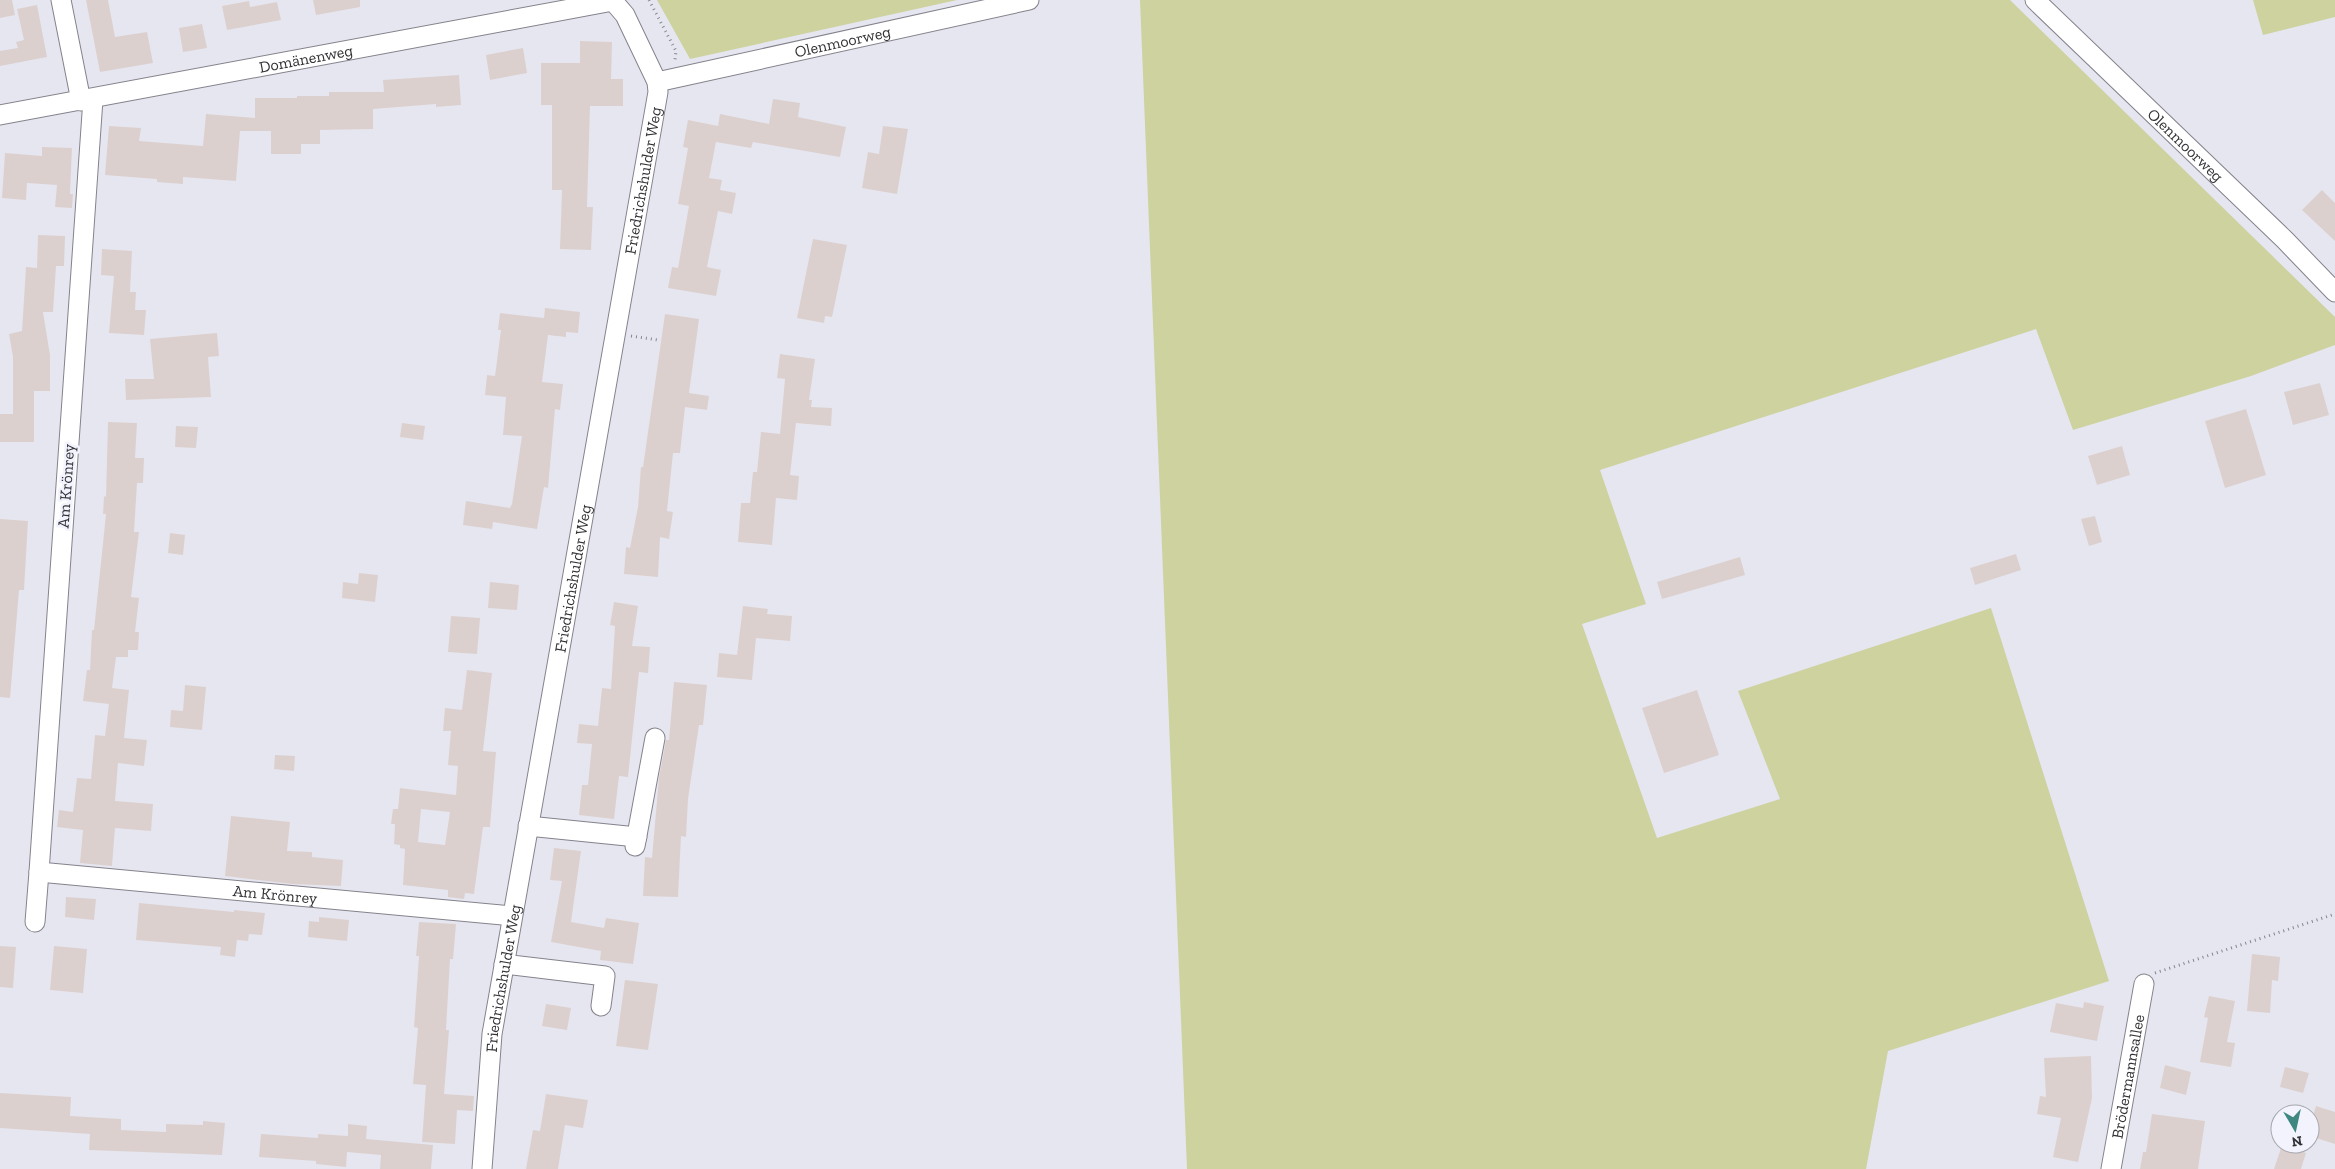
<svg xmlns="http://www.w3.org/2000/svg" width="2335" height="1169" font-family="'Zilla Slab',serif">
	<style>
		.green { fill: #ced29f }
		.building { fill: #dcd0ce; fill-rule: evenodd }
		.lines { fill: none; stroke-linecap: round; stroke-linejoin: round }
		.minor-casing { stroke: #84838c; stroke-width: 21 }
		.path { stroke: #85858c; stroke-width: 3; stroke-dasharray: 1 4; stroke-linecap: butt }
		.minor { stroke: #fff; stroke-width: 19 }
		.labels { text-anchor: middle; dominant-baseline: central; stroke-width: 5; stroke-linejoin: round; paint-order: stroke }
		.street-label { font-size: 16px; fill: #323236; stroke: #f3f3fd }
	</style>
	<rect width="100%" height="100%" fill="#e6e6f0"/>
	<!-- green -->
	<path class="green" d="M657 0H957L690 59Z
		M1140 0H2010L2335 317V345L2251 376 2073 430 2036 329 1600 470 1646 604 1582 624 1657 838 1780 799 1738 691 1991 608 2109 981 1888 1051 1866 1169H1187Z
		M2253 0H2335V17L2263 35Z"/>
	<!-- building -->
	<path class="building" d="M0 0H12L15 15 0 18Z
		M86 0H108L115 37 147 32 153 63 100 72Z
		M313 0H360V7L316 15Z
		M249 1 250 7 277 2 281 20 227 30 222 6Z
		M37 5 47 57 0 66V51L18 48 16 42 24 40 17 9Z
		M202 24 207 48 183 52 179 28Z
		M580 41 612 42 611 79H623V106H590L587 207H593L591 250 560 249 562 190H552V105H541V63H580Z
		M523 48 527 73 490 80 486 55Z
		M459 75 461 105 436 107V104L373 109V129L320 130V144H301V154H271V131H240L236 181 183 177V184L157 182V179L105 175 109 126 141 128 139 141 203 146 206 114 255 118V98H297V96H329V92H384L383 80Z
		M773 99 800 103 798 117 846 127 840 157 753 142 751 148 716 142 709 178 722 180 720 190 736 193 732 214 718 211 707 267 721 270 716 296 668 288 672 267 678 268 689 206 678 204 688 148 683 147 688 120 718 126 720 114 769 124Z
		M883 126 908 129 897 194 862 188 868 152 879 154Z
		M42 147 72 148 70 194H73L72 208 55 207 57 185 27 183 26 200 2 198 5 153 42 156Z
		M2322 190 2335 203V241L2302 210Z
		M38 235 65 236 64 266H56L53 312H43L50 355V391H34V442H0V414H13V357L9 334 22 331 26 267 37 268Z
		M813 239 847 245 832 317 825 316 824 323 797 318Z
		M102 249 132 251 130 292H136L135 310H146L144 335 109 333 114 276 101 275Z
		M545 308 580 312 578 333 566 332V337L548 335 542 382 563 384 560 410 555 409 548 488 544 487 537 529 493 522 492 529 463 525 466 501 510 508 512 504 522 436 503 435 506 397 485 395 487 375 495 376 501 330H498L500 313 544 318Z
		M665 314 699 319 689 393 709 396 707 410 685 407 680 453H673L667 511 673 512 669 539 660 537 658 577 624 574 626 547 630 548 638 507 641 467H643Z
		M217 333 219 356 208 357 211 397 126 400 125 379H154L150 339Z
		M780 354 815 359 809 400H812L811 407 832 408 831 426 796 423 790 475 799 476 797 500 776 498 772 545 738 542 741 503H750L753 472H757L761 432 780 434 785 379 777 378Z
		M2320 383 2329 415 2293 425 2284 392Z
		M2246 409 2266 475 2225 488 2205 421Z
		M108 422 137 423 135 458H144L143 483H137L134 532H139L131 597 139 598 135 632H139L138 650H128V657H116L112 688 129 690 124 738 147 740 144 766 118 763 115 801 153 804 151 831 115 828 112 866 80 863 83 830 57 827 59 810 73 812 77 778 91 779 95 735 105 736 109 704 83 701 87 670H90L92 630H94L106 514H103L104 496 106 497Z
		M402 423 425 426 423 440 400 437Z
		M176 426 198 427 196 448 175 447Z
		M2122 446 2130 475 2097 485 2088 456Z
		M2095 516 2102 542 2089 546 2081 519Z
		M0 519 28 521 24 590H19L10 698 0 697Z
		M170 533 185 535 183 555 168 553Z
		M2016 554 2021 570 1975 585 1970 568Z
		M1740 557 1745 575 1662 599 1657 582Z
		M359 573 378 575 375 602 342 598 343 582 358 584Z
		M490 582 519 585 517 610 488 608Z
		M614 602 638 606 632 646 650 647 648 673 639 672 628 777 619 776 614 819 579 815 582 785H588L592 744 577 743 579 724 598 726 602 688 611 689 615 626 610 625Z
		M743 606 768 609 767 614 792 616 790 641 756 638 752 680 717 677 719 653 737 655Z
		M451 616 480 618 477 654 448 652Z
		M467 670 492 673 483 751 496 752 490 827H483L474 894 465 893 464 899 448 897V890L403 885 405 849 400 848V845L394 844 395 824H391L393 809H398L400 788 456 795 458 766 448 765 451 731H443L445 708 462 710ZM421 809 450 812 445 845 418 842Z
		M674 682 707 685 703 725H699L688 799 686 837 681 836 678 897 643 896 645 857 652 858 659 778 666 740H669Z
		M185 685 206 687 202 730 170 727 171 710 183 711Z
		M1697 690 1719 755 1664 773 1642 708Z
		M275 755 295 756 294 771 274 769Z
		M231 816 290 822 287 851 312 852V857L343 860 341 886 292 884 225 876Z
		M554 848 581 851 571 922 604 928 606 918 639 923 633 964 600 960 601 951 551 942 562 881 550 880Z
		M66 897 96 899 94 920 65 917Z
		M139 903 234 912V910L265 913 262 935 249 934 248 941 237 940 235 957 220 955 221 947 136 940Z
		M319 917 349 920 347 941 308 937 309 921 319 922Z
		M419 922 456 924 453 959H450L446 1030H449L444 1094 474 1096 473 1111 457 1110 455 1144 422 1142 426 1085 413 1084 418 1028 414 1027 419 956H416Z
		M0 946 16 947 13 988 0 987Z
		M54 946 87 949 83 993 50 990Z
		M2252 954 2280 957 2278 981 2272 980 2270 1013 2247 1011Z
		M625 980 658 984 648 1050 616 1046Z
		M2209 996 2235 1001 2227 1042 2235 1043 2231 1067 2200 1062 2208 1018 2204 1017Z
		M2084 1002 2104 1006 2097 1041 2050 1032 2056 1003 2083 1008Z
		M546 1004 571 1008 567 1030 542 1026Z
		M2091 1056 2092 1098 2078 1162 2053 1157 2061 1118 2037 1114 2040 1096 2046 1097 2044 1058Z
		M2165 1065 2191 1072 2186 1095 2160 1088Z
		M2285 1067 2309 1073 2303 1093 2280 1087Z
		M0 1093 71 1097 70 1116 121 1119V1130L166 1132V1124L203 1125V1121L225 1123 222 1155 89 1150 90 1134 0 1128Z
		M546 1094 588 1100 583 1128 565 1125 558 1169H526L533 1130 540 1131Z
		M2316 1106 2335 1112V1144L2310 1136V1125Z
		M2152 1114 2205 1121 2198 1169H2140L2143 1152H2146Z
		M348 1124 367 1126 366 1139 433 1145 431 1169H380L381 1155 347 1152 346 1167 316 1164V1161L259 1157 261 1134 318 1138V1134L348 1136Z
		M2282 1145 2306 1153 2301 1169H2274Z"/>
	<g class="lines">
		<!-- minor casing -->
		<g class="minor-casing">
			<g id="minor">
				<path d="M61 0 81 101"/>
				<path id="s1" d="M2035 0 2285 240 2335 292"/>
				<path id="s2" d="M657 82 1029 0"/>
				<path id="s3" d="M93 99 39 872 512 916"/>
				<path id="s4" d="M0 115 613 1"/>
				<path d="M528 826 637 837"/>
				<path d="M635 846 655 738"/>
				<path d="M35 922 39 872"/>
				<path d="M504 964 605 976 601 1006"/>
				<path id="s5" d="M482 1169 492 1034 658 92 657 82 625 15 613 1"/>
				<path id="s6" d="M2111 1169 2144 984"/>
			</g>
		</g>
		<!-- path -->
		<path class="path" d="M649 0 676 51 675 60
			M631 336 658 340
			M2155 973 2335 914"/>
		<!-- minor -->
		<use href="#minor" class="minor"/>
	</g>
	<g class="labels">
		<!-- street labels -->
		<g class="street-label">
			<text stroke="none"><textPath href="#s2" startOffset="190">Olenmoorweg</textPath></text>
			<text stroke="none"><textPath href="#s4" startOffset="311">Domänenweg</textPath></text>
			<text stroke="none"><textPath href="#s1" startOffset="209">Olenmoorweg</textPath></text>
			<text stroke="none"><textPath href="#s5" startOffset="1002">Friedrichshulder Weg</textPath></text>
			<text transform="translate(66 486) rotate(-86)">Am Krönrey</text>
			<text stroke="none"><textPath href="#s5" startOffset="598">Friedrichshulder Weg</textPath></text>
			<text stroke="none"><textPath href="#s3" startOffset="1012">Am Krönrey</textPath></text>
			<text stroke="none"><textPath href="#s5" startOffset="192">Friedrichshulder Weg</textPath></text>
			<text stroke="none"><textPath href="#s6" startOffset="94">Brödermannsallee</textPath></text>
		</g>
	</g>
	<!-- north arrow -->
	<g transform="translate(2295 1129) rotate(171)"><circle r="24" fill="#f3f3fd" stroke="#a6a6ad"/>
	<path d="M0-4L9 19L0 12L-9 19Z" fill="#3f8781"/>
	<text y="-8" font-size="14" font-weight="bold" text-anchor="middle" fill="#323236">N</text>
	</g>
</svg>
